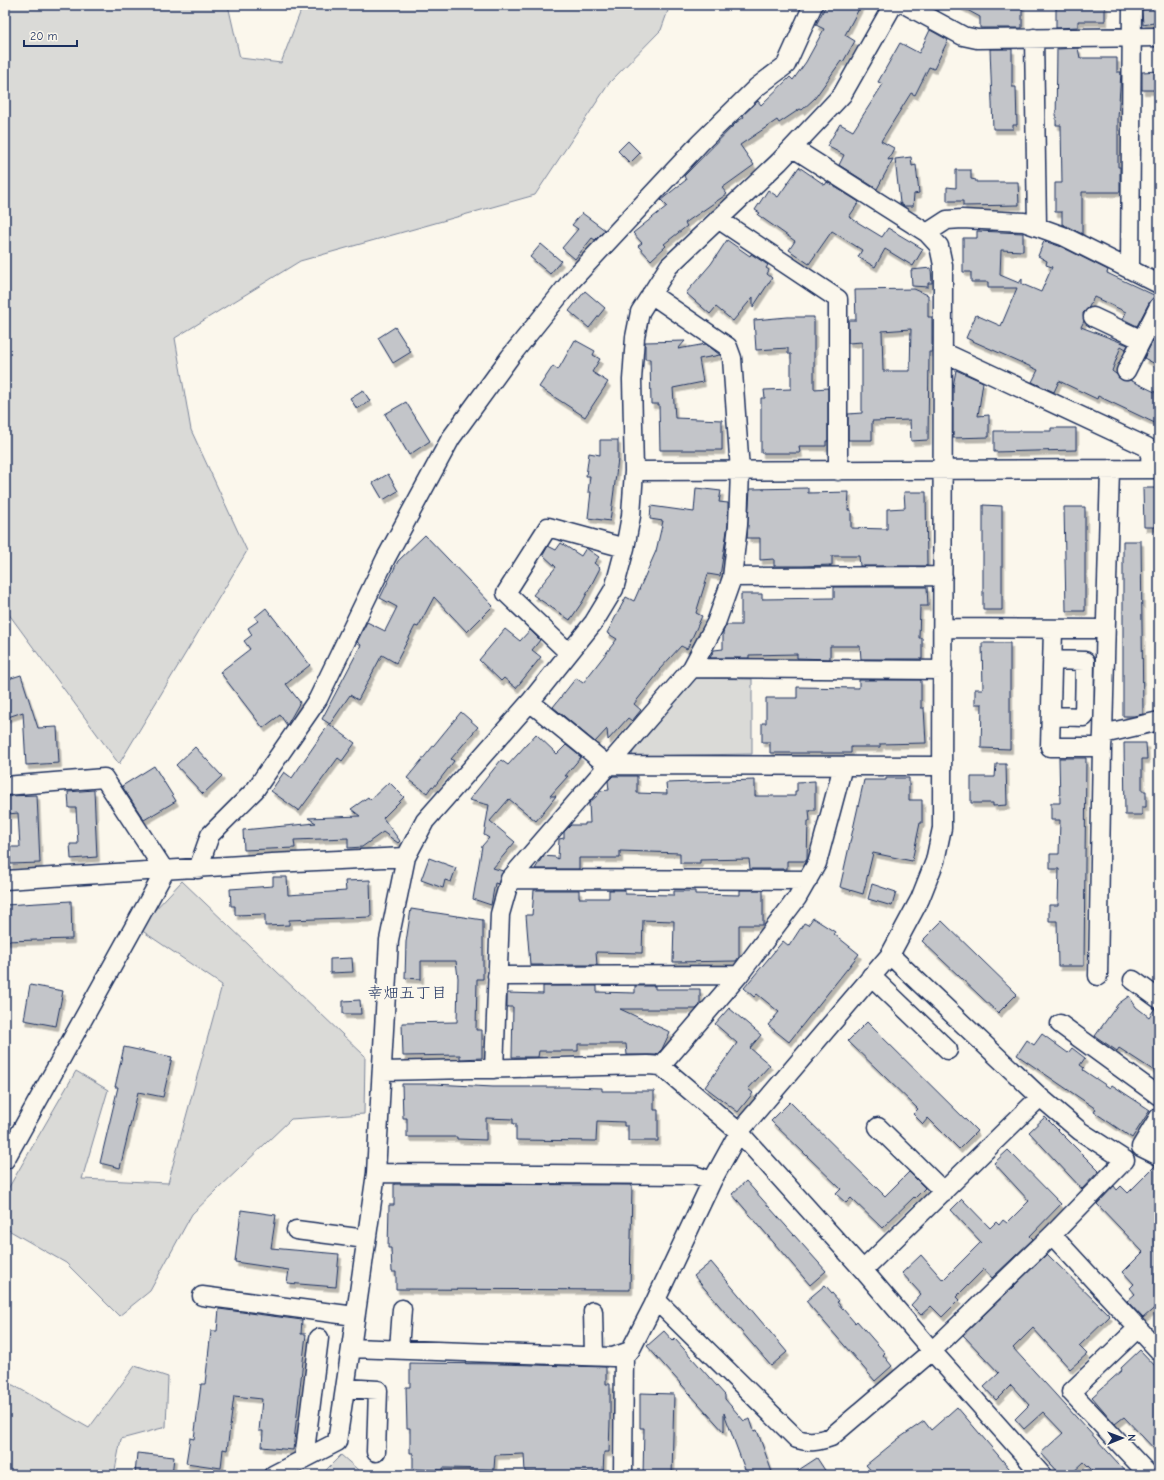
<svg xmlns="http://www.w3.org/2000/svg" width="1164" height="1480" font-family="'Comic Neue','Klee One',sans-serif">
	<style>
		.green { fill: #dadad7; stroke: #7a849a }
		.building { fill: #c3c5c9; stroke: #1b2f5e; fill-rule: evenodd; filter: url(#shadow) }
		.lines { fill: none; stroke-linecap: round; stroke-linejoin: round }
		.minor-casing { stroke: #1b2f5e; stroke-width: 21 }
		.minor { stroke: #fbf7ec; stroke-width: 18 }
		.labels { text-anchor: middle; dominant-baseline: central; stroke-width: 3.5; stroke-linejoin: round; paint-order: stroke }
		.neighbourhood-label { font-size: 16px; fill: #1b2f5e; stroke: #fbf7ec }
	</style>
	<defs>
		<filter id="shadow"><feDropShadow dx="2.5" dy="4.5" stdDeviation="0" flood-color="#0004"/></filter>
	</defs>
	<rect width="100%" height="100%" fill="#fbf7ec"/>
	<filter id="ink" filterUnits="userSpaceOnUse"><feTurbulence type="fractalNoise" baseFrequency=".025" numOctaves="2"/><feDisplacementMap in="SourceGraphic" scale="8" xChannelSelector="R" yChannelSelector="G"/><feConvolveMatrix kernelMatrix="1 2 1 2 8 2 1 2 1" color-interpolation-filters="sRGB"/></filter>
	<g filter="url(#ink)">
		<!-- green -->
		<path class="green" d="M5 5H228L240 58 281 63 303 5H670L661 30 610 82 535 195 300 261 175 338 191 430 247 551 119 764 8 613 5 616Z
			M690 678 752 679V754L632 756 634 747Z
			M182 881 365 1056 364 1114 291 1119 192 1214 150 1291 119 1316 66 1263 5 1228V1194L76 1071 108 1090 82 1179 168 1183 222 985 138 928Z
			M135 1366 168 1377 166 1427 121 1439 114 1475H5V1384L13 1385 89 1428Z
			M341 1455 364 1475H321Z"/>
		<!-- building -->
		<path class="building" d="M826 5H861L845 35 855 41 843 62 841 61 815 98 802 110 800 109 779 123 777 120 740 145 754 165 722 188 727 194 685 223 687 226 664 244 666 246 651 260 638 246 642 243 633 233 667 206 661 200 686 180 684 176 737 122 744 117 743 115 758 101 761 105 790 77 793 80 806 62 824 29 816 25Z
			M958 5H1022V28H980V17Z
			M1056 5H1105V21H1078V27L1056 28Z
			M1159 7V22L1143 25 1142 10Z
			M930 30 948 40 934 69 929 67 915 95 911 93 881 141 894 148 888 160 893 159 877 189 839 165 844 155 827 146 840 124 853 131 883 84 878 82 900 43 919 53Z
			M1078 48 1080 58H1117V72H1121L1118 118V167H1120V192H1082V234L1062 224V212H1055V183H1062L1061 125H1056L1057 49Z
			M990 49H1012V87H1016L1017 125H1013V129H993Z
			M1159 71V90H1142V72Z
			M628 141 640 153 630 163 618 151Z
			M911 157 912 166 916 165 919 193 914 194 913 206H904L900 203 895 159Z
			M799 167 825 185 827 182 859 202 849 217 882 237 888 228 923 249 913 266 885 249 875 267 858 257 862 250 832 231 809 264 789 250 795 241 758 215 760 213 755 210 768 190 778 197Z
			M956 170H971V179L976 180V182H1018L1019 205 963 206V201H947V187L956 188Z
			M582 213 605 230 595 240 592 238 575 259 562 248 578 229 572 225Z
			M977 231 1023 233V251L1001 250 1000 275 1019 283 1022 279V284L1041 292 1052 267 1046 265 1047 261 1038 256 1044 241 1062 247 1108 270 1107 273 1156 296 1150 301 1137 326 1123 319 1126 312 1094 297 1089 307 1083 313 1084 321 1081 327 1128 345 1126 349 1121 346 1112 371 1116 374 1122 380H1130L1159 394V425L1098 396 1097 399 1059 381 1054 392 1032 382 1038 370 966 338 976 315 1001 326 1017 288H988V282H971V272H963V238H977Z
			M727 240 750 256 751 254 768 265 766 268 769 270 767 274 772 278 753 307V297L733 321 716 307 710 314 686 293 711 264Z
			M541 244 561 261 550 274 530 257Z
			M931 268 932 283H928V287L912 286 911 270Z
			M914 289 928 295V317H932V352H929L928 440 911 441 910 420 872 421V440H848V414L862 413V342L848 343V320H856L855 290ZM911 329 910 371H883L882 331Z
			M585 291 605 308 589 328 569 311Z
			M788 317H814V389L828 388V441H826V446H799L800 453H761V398H765L764 390 791 389V354H788V348L756 350 754 320Z
			M395 327 411 352 393 363 378 338Z
			M1159 329V366L1144 358Z
			M575 340 595 351 593 355 600 359 592 372 608 382 585 417 539 387 553 366 558 370Z
			M685 341 678 349 706 344 720 355 699 359 703 382 673 388 675 418 722 420V450H660L659 404H651L650 359H645V342Z
			M956 370 983 382 978 416 989 415V437L953 438V387Z
			M363 390 370 401 357 409 350 398Z
			M406 402 430 441 409 455 385 414Z
			M1051 428H1076V450L994 452V431H1051Z
			M600 440H618V459L610 521 588 518 591 492H588L590 476H586L589 453 600 455Z
			M388 474 398 491 383 500 373 483Z
			M696 488 721 491 719 502 728 503V524L720 576 708 574 696 613 702 616 687 649 681 646 659 670 660 671 634 704 641 710 632 721 628 718 608 740 607 729 595 742 553 707 576 678 583 683 617 639 607 633 626 597 634 601 656 551 663 521 650 519 651 506 694 512Z
			M808 488V493L849 492 848 510H851V528L887 529V509L905 508 904 492H926L927 566H860L859 556H832V565L803 566H774V559L760 560V538H747L750 489Z
			M1143 488H1159V527H1144Z
			M983 505 1002 506V610H983Z
			M1064 507H1085V611H1066Z
			M425 535 493 606 467 632 434 597 418 627 415 626 396 663 382 655 358 700 350 695 330 724 322 719 361 645 357 642 367 622 385 631 397 607 380 598 398 561Z
			M1123 541H1141L1143 714 1134 716H1123Z
			M561 543 581 556 586 548 599 557 594 563 600 568 583 601 570 620 533 595 556 567 543 555 548 546 556 550Z
			M834 587H927L928 606H920L919 638H922V659H861L860 646H830V659L797 658V654L749 655V658H710L714 650 723 649V632L726 625H741V594H762V599L834 598Z
			M266 608 310 665 286 684 300 702 287 725 280 715 263 728 220 672 250 649 244 641 252 635 248 628 258 621 255 617Z
			M505 629 520 641 530 630 540 640 532 650 541 657 516 688 504 678 501 681 479 660Z
			M982 643H1010V749L981 748 982 704H975V689H983Z
			M21 675 38 728 57 727 59 763 26 765 23 712 5 718V680Z
			M859 680H921V708H924L926 743 880 744V747H851V753H770V742H762V723H766V698H797V687L859 688Z
			M461 712 478 727 451 759 454 761 434 787 432 786 427 793 407 778Z
			M329 724 355 743 342 761 338 758 299 811 271 791 284 772 292 778Z
			M536 734 557 754 566 745 581 757 565 776H568L550 796H556L536 821 509 799 490 821 515 842 493 868 503 871 498 884 495 883 491 905 473 899 482 846 489 838 484 835 489 805 469 800 501 760 508 765Z
			M1124 743H1146L1147 759H1142V791H1146V807H1142V815H1125Z
			M195 747 222 776 203 794 176 765Z
			M1059 758H1086L1084 966H1058L1057 921H1049V905H1058L1059 869H1050V854H1059L1060 820H1051V803H1060Z
			M996 764H1006L1007 805 993 806V803H971V777H995Z
			M154 766 176 801 144 820 122 786Z
			M613 776H637V793L667 794 666 783 755 780V796H795V791H797V782L815 781V810H809L810 821H808L807 859 806 861H787V869H750L749 859 700 860V863H680V853L620 851V858H579V869H535L543 856 555 857 558 859 559 839 564 838V832L571 825H585V823H590L589 803 598 795 600 791 609 790 608 781Z
			M886 778H909V800H922V823H920L912 861 873 853 863 894 840 887 864 780H886Z
			M389 782 404 797 383 818 400 841 398 843 383 832 362 847 348 848V838L294 840 295 848 244 850 243 830 316 823 308 818 360 816 351 809 368 797 370 800Z
			M94 790 97 857 71 859 70 844H78L76 808H69L68 792Z
			M37 795 40 863 10 864V847H20L18 813 8 814V796Z
			M429 858 456 868 451 882 445 880 443 888 421 880Z
			M273 877H287L288 895 346 891 345 881 370 880 371 917 289 920V925L265 926V914L235 915V906H231L230 889 273 886Z
			M872 884 896 892 892 906 868 899Z
			M534 890H579V898H609V890H625V894L674 895V891H695V894L740 895V890H763V925H739V957L736 961 673 962 674 921 643 920 642 953 596 952 597 965H530L526 915H532Z
			M71 901 72 939 5 941V905Z
			M411 909 483 920V979H477L476 1030H482V1058L460 1059V1055L403 1056 402 1023 457 1022 458 978 456 961H421V979L405 978 406 942Z
			M813 918 835 932 834 934 859 954 789 1042 768 1025 779 1012 757 994 754 997 744 988 783 941 789 946 804 923 808 925Z
			M942 921 1017 994 998 1013 922 941Z
			M352 958 353 972 330 973V959Z
			M30 985 63 991 56 1026 24 1020Z
			M543 986H597V992L635 993V986H655V989H700V1005L696 1009H620L670 1032 662 1049 656 1055H627L626 1044H578V1051H539L538 1057H512L513 1007H507V993L543 994Z
			M1129 996 1136 1007 1149 1017 1155 1008 1159 1009V1074L1119 1048 1117 1051 1095 1036 1118 1004Z
			M360 1000 361 1014H343V1001Z
			M729 1008 761 1035 750 1048 770 1065 748 1089 753 1093 738 1112 705 1087 737 1043 715 1024Z
			M867 1022 977 1131 959 1149 928 1118 923 1124 913 1114 918 1109 848 1041Z
			M1042 1034 1068 1053 1072 1048 1085 1058 1080 1065 1084 1068 1083 1070 1110 1088 1112 1085 1150 1110 1132 1138 1094 1112 1096 1109 1017 1055 1027 1040 1034 1045Z
			M124 1047 172 1057 163 1097 138 1092 120 1168 100 1163 118 1087H115Z
			M402 1084H434L493 1087H568L602 1088V1091H654V1110H658V1141H628V1126H624V1122L597 1121 596 1141 516 1140V1124H513V1119L486 1118V1140L457 1139V1137H407V1118H403Z
			M790 1102 885 1196 909 1172 925 1188 915 1198 914 1197 882 1228 851 1198 846 1203 836 1194 841 1189 771 1121Z
			M1045 1117 1099 1171 1082 1189 1029 1132Z
			M1008 1150 1061 1204 1030 1236 1033 1239 992 1278 984 1269 956 1297 959 1300 942 1317 931 1306 921 1315 911 1305 921 1294 902 1273 921 1255 943 1280 981 1242 951 1210 962 1199 990 1228 996 1222 999 1225 1003 1220 1007 1223 1029 1201 994 1163Z
			M1155 1166H1159V1304L1143 1318 1127 1301 1135 1294 1130 1288 1134 1284 1123 1272 1143 1252 1097 1204 1114 1186 1117 1190 1121 1186 1128 1193Z
			M746 1181 826 1271 810 1285 732 1194Z
			M394 1184 632 1185 630 1290 396 1289V1272H392L391 1248H388L389 1205H394Z
			M241 1210 276 1215 271 1248 339 1254 336 1287 287 1283 289 1270 235 1262Z
			M1047 1254 1110 1316 1079 1346 1087 1354 1070 1369 1033 1328 1013 1348 1129 1475H1097L1084 1462 1070 1475H1061L1041 1453 1063 1433 1043 1412 1024 1429 1015 1419 1029 1405 1011 1385 996 1400 984 1387 999 1373 963 1335Z
			M711 1262 787 1352 771 1366 694 1276Z
			M825 1285 839 1301 837 1302 855 1323 857 1321 885 1353 883 1355 892 1366 875 1381 806 1301Z
			M219 1309 302 1320 301 1334H306L293 1450 262 1447 263 1431H259L262 1399 234 1396 227 1450 223 1449 221 1468 186 1463 190 1438 194 1439 201 1384H205L211 1331H217Z
			M664 1331 673 1341 675 1339 725 1395V1399L744 1421 750 1419 754 1431 757 1430 773 1475H747L724 1413V1432L647 1346Z
			M1140 1350 1159 1370V1454L1124 1417 1115 1424 1092 1397 1122 1370 1121 1368Z
			M410 1363 499 1364 606 1367V1384H610V1421L609 1452H604L603 1473 525 1472 524 1454 495 1455 494 1469 443 1468V1470L413 1469V1453H410V1428H407L406 1387H410Z
			M640 1393 674 1394 672 1475H643L644 1428H640Z
			M957 1407 1015 1475H875L866 1465 898 1439 924 1421 931 1430Z
			M137 1453 174 1457 172 1475H135Z
			M817 1458 828 1475H791Z"/>
		<g class="lines">
			<!-- minor casing -->
			<g class="minor-casing">
				<path id="minor" d="M906 5 963 36 977 39 1159 37
					M1034 38 1037 226
					M793 148 927 233 939 246 943 265 942 828 935 861 920 899 890 955 739 1132 712 1181 653 1306 630 1351 613 1357 351 1348 376 1173 389 940 406 857 425 821 530 702 594 622 614 589 625 548 631 516 634 471 632 380 635 337 640 312 669 266 779 162 842 95 893 5
					M718 219 838 299V471
					M927 233 947 220 962 219 1024 222 1063 236 1159 284
					M1130 269 1132 5
					M1093 317 1142 340
					M943 352 1147 447 1150 455 1151 469
					M1126 371 1159 306
					M634 471 1159 469
					M732 577 943 576
					M943 628 1105 629
					M1053 629 1050 747H1102
					M569 653 506 593 548 527 625 548
					M692 668 943 670
					M530 702 607 765 942 766
					M1051 716 1084 717 1085 661 1052 660
					M1103 734 1159 721
					M5 786 104 778 165 871
					M198 869 210 835 255 790 318 699 386 558 451 438 510 357 571 281 700 143 757 87 786 65 813 5
					M510 879 808 880
					M5 880 272 863 406 857
					M497 976 739 975
					M871 976 948 1050
					M1098 976 1102 747 1103 734 1110 469
					M1133 980 1159 999
					M1060 1024 1159 1096
					M661 1066 739 975 797 898 817 863 843 766
					M494 1069 500 914 510 879 692 668 716 623 732 578 738 525 740 471 732 358 728 347 651 294
					M383 1071 648 1065 661 1066 739 1132 863 1270 932 1351 1042 1475
					M1159 1117 1141 1147 1159 1156
					M878 1127 944 1192
					M5 1160 165 871
					M376 1173 694 1175 712 1181
					M296 1230 366 1239
					M1052 1235 1159 1351
					M863 1270 1040 1097
					M202 1296 355 1316
					M656 1300 797 1439C810 1443 819 1441 831 1437L932 1351 1052 1235 1125 1160 1080 1131 1040 1097 890 955
					M593 1311 594 1356
					M1138 1328 1071 1392 1149 1475
					M399 1349 402 1309
					M345 1388 378 1390 376 1452
					M304 1459 319 1338
					M273 1475 337 1442 351 1348
					M623 1475 624 1353"/>
			</g>
			<!-- minor -->
			<use href="#minor" class="minor"/>
		</g>
	</g>
	<g class="labels">
		<!-- neighbourhood labels -->
		<g class="neighbourhood-label">
			<text x="407" y="993">幸畑五丁目</text>
		</g>
	</g>
	<!-- margin -->
	<rect width="1164" height="1480" fill="none" stroke="#fbf7ec" stroke-width="20"/>
	<rect x="10" y="10" width="1144" height="1460" fill="none" stroke="#1b2f5e" stroke-width="1.5" filter="url(#ink)"/>
	<!-- north arrow -->
	<g transform="translate(1122 1438) rotate(89)" stroke="#fbf7ec" stroke-width="3" paint-order="stroke">
	<path d="M0-3L7 15L0 10L-7 15Z" fill="#1b2f5e"/>
	<text y="-6" font-size="11" font-weight="bold" text-anchor="middle" fill="#1b2f5e">N</text>
	</g>
	<!-- scale -->
	<path d="M24 40v6h53v-6" fill="none" stroke="#1b2f5e" stroke-width="2"/>
	<text x="30" y="40" font-size="12" fill="#1b2f5e" stroke="#fbf7ec" stroke-width="3" paint-order="stroke">20 m</text>
</svg>
